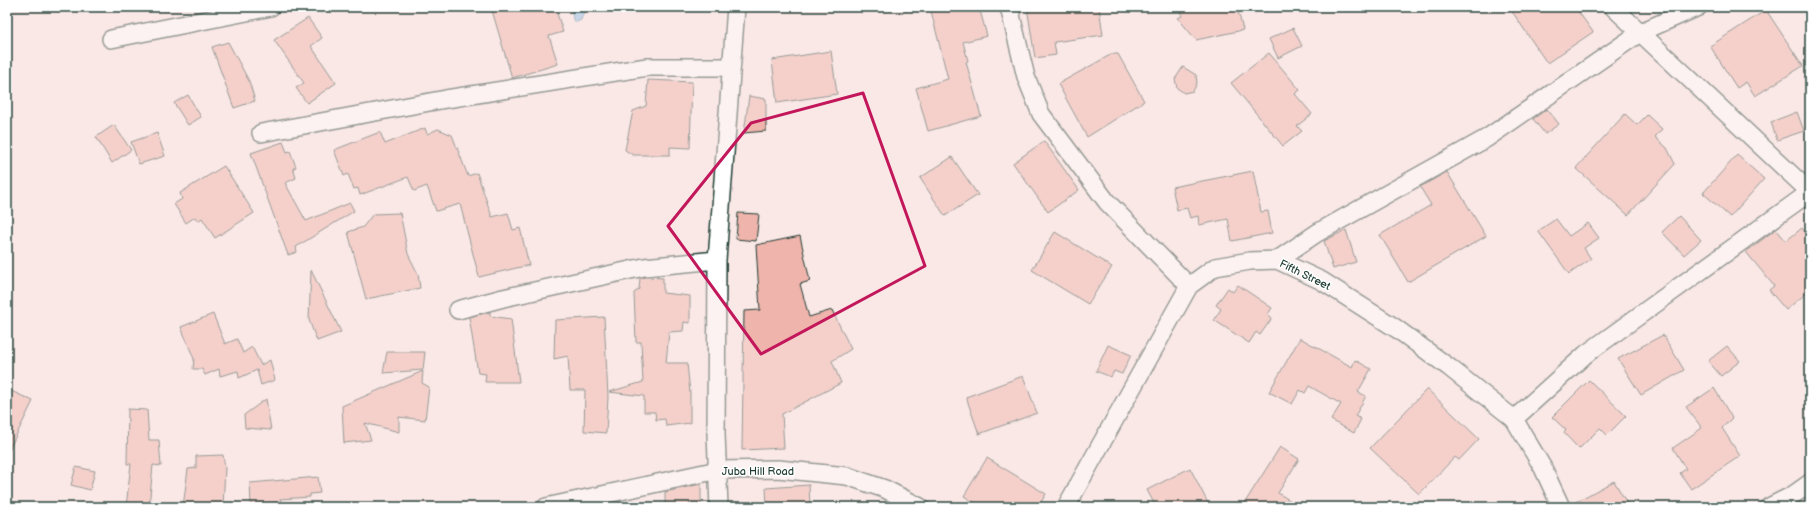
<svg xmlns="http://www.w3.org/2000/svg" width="1817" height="514" font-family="'Balsamiq Sans',sans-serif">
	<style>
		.water { fill: #87c0e6; stroke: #5d8c9f }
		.building { fill: #efb4ac; stroke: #1f3d34 }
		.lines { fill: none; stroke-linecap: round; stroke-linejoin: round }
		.minor-casing { stroke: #1f3d34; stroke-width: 20 }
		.minor { stroke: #fff; stroke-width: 17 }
		.marked { fill: none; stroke: #c2185b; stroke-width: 3; stroke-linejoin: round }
		.labels { text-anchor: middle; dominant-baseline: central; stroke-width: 3; stroke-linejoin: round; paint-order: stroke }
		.street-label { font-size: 11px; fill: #1f3d34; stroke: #fff }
	</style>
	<rect width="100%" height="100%" fill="#fae8e6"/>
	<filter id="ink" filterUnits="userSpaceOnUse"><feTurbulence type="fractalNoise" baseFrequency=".025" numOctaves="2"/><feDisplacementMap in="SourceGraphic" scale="8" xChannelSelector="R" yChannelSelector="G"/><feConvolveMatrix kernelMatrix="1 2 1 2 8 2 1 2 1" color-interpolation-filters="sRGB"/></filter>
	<g filter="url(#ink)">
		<!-- water -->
		<path class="water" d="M571 7H586L581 20 577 22 573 20Z"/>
		<!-- building -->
		<path class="building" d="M491 7H555L563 32 549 36 558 64 512 78Z
			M930 7H979L987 36 963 42 968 61 966 62 981 116 928 131 916 88 948 79Z
			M1027 7H1099L1103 35 1054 42 1056 55 1035 58Z
			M1195 7H1237L1243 30 1196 40 1178 18 1182 16 1180 11Z
			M1509 7H1575L1593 32 1547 63Z
			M1766 10 1803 66 1755 96 1746 82 1737 88 1710 46Z
			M308 18 322 38 311 46 336 83 307 103 296 88 304 83 274 40Z
			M1293 28 1302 46 1278 58 1269 39Z
			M228 42 249 81 255 101 234 108 212 47Z
			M831 51 837 94 777 103 772 60Z
			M1269 53 1300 90 1295 94 1312 114 1297 126 1302 131 1283 146 1231 83Z
			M1112 54H1118L1144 101 1087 137 1058 84Z
			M1183 67 1196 75 1197 83 1193 91 1184 93 1177 88 1175 79Z
			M648 80 692 82 690 148 670 147V155H633L625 150 633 111 646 106Z
			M188 95 201 117 188 125 174 103Z
			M749 96 766 99V131L744 133Z
			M1547 109 1559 124 1545 134 1533 119Z
			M1797 112 1804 131 1777 140 1771 122Z
			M1625 114 1637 125 1647 115 1662 129 1655 137 1667 148 1675 164 1628 215 1576 168Z
			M114 125 131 150 112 163 96 137Z
			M425 128 427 134 438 129 452 135 468 176 477 173 492 217 508 213 513 230 520 228 529 265 479 277 460 204 436 211 427 186 414 191 408 177 360 195 358 188 354 189 348 174 344 176 334 150 380 132 385 144Z
			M157 133 165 156 139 164 131 142Z
			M1044 141 1079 190 1048 212 1013 163Z
			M283 142 287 152 290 151 296 167 293 168 296 178 285 183 306 221 350 203 354 211 296 247 297 252 288 255 251 153Z
			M1737 155 1764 179 1730 217 1703 193Z
			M952 157 978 195 945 216 920 178Z
			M224 166 254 213 215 238 202 218 198 221 195 217 186 223 174 204 182 199 180 193Z
			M1253 171 1261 212 1268 211 1272 233 1232 241 1228 219 1199 225 1198 216 1190 218 1187 208 1177 210 1172 187Z
			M1447 172 1486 236 1408 282 1380 235 1431 205 1420 187Z
			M400 213 408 254 418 274 420 288 366 299 348 232 363 227 373 214Z
			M738 213 759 214 756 241 736 239Z
			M1679 216 1701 240 1684 255 1662 232Z
			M1556 219 1569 236 1588 223 1599 238 1584 248 1591 259 1569 274 1538 231Z
			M1802 228 1810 239V290L1786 310 1769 290 1774 286 1746 252 1776 229 1786 241Z
			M1346 230 1356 262 1333 269 1324 241Z
			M1055 232 1112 267 1088 304 1032 270Z
			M800 236 810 281 800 284 809 317 832 310 851 349 832 361 841 383 782 414 784 448 742 450 744 311 760 310 756 245Z
			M311 270 341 332 317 341 309 320Z
			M646 277 663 278V293L690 296V323L684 322 683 331 669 332 666 363H687L690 393V423L666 426 665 419 656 420 655 412H644V396L609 392 643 382 641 342H636L634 293 639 289 640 278Z
			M1238 285 1272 308 1268 314 1272 318 1260 335 1256 332 1249 343 1214 320 1221 309 1216 305 1228 288 1233 292Z
			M490 312V316L511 319 519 382H485L486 374 478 373 469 317Z
			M213 314 225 344 237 339 243 353 252 347 261 365 270 360 275 380 261 385 257 370 239 378 238 371 220 376 219 369 205 375 202 369H193L194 359 181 327Z
			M604 317 608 397 606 433 584 431 585 390H570L568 356 554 359 555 320Z
			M1663 335 1684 370 1641 395 1618 359Z
			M1300 338 1352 367 1355 360 1371 369 1358 392 1366 396 1355 416 1361 419 1354 433 1331 420 1341 404 1309 386 1305 393 1300 390 1292 404 1269 392Z
			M1108 345 1131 355 1122 374 1114 371 1111 377 1096 371Z
			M1727 346 1740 361 1721 376 1708 361Z
			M387 352H425L423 370 383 373Z
			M423 371 422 383 429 387 425 420 399 417V432L365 423 371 440 344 443 342 406Z
			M1023 376 1037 413 979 434 966 397Z
			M1589 380 1626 416 1607 435 1600 428 1579 449 1564 433 1566 430 1552 417Z
			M1714 388 1732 418 1722 428 1740 456 1691 489 1680 473 1686 469 1673 448 1702 428 1686 407Z
			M7 389 33 401 7 454Z
			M1427 389 1479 439 1459 460 1455 457 1419 494 1370 448Z
			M266 399 271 430 245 428 244 415Z
			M128 409 147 410 149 440H159L161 466 153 465 149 507H126L131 464H127Z
			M1280 447 1299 459 1278 493 1300 507H1242Z
			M223 455 225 468 223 507H183L188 469 196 468V456Z
			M987 458 1046 494 1038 507H982L964 496Z
			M76 467 95 471 90 490 71 485Z
			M1190 468 1210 507H1156L1147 490Z
			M318 477 320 493 310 494V497L280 499 281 502 251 505 250 483Z
			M1614 481 1629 507H1571L1570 505Z
			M701 484V507H665V492Z
			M809 485 810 507H767L766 488Z"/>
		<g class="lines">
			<!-- minor casing -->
			<g class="minor-casing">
				<path id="minor" d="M1009 7 1026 77 1041 114 1107 202 1189 286
					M1613 7 1810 192
					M111 39 271 7
					M261 133 446 99 647 67H731
					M1277 260 1317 233 1487 138 1641 32 1698 7
					M458 310 503 298 644 267 717 260
					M1514 419 1586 354 1810 192
					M546 507 718 470 778 469 847 476 885 489 920 507
					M719 507 716 434 717 260 736 7
					M1066 507 1189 286 1215 267 1250 261 1277 260 1322 281 1397 329 1450 368 1514 419 1543 468 1561 507
					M1769 507 1793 495 1810 483"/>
			</g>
			<!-- minor -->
			<use href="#minor" class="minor"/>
		</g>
	</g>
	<!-- marked area -->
	<path d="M0 0H1817V514H0ZM863 93 925 266 761 354 668 226 751 123Z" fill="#fae8e6" fill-opacity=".55" fill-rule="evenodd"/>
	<path class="marked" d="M863 93 925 266 761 354 668 226 751 123Z"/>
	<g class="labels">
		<!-- street labels -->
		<g class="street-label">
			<text transform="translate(1305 275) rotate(26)">Fifth Street</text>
			<text x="758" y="471">Juba Hill Road</text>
		</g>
	</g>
	<!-- margin -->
	<rect width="1817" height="514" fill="none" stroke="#fff" stroke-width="24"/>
	<rect x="12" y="12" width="1793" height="490" fill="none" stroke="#1f3d34" stroke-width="1.5" filter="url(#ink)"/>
</svg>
